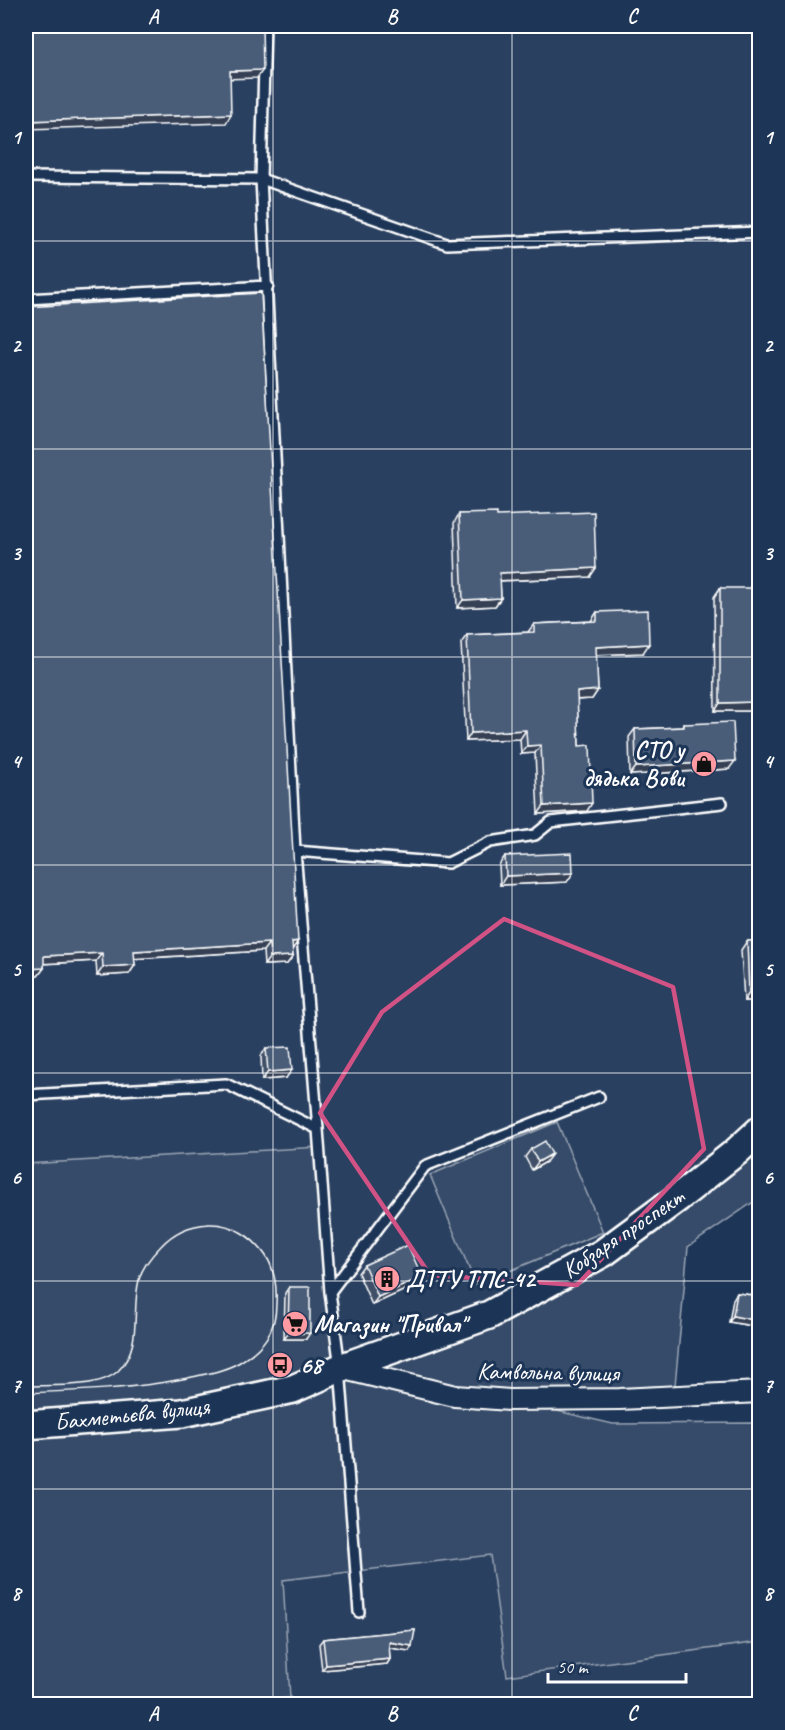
<svg xmlns="http://www.w3.org/2000/svg" width="785" height="1730" font-family="Caveat,sans-serif">
	<style>
		.built { fill: #2a4161 }
		.green { fill: #364b69; stroke: #9aa5b4; stroke-width: 1.5 }
		.lines { fill: none; stroke-linecap: round; stroke-linejoin: round }
		.lane-casing { stroke: #fff; stroke-width: 14 }
		.street-casing { stroke: #fff; stroke-width: 24 }
		.secondary-casing { stroke: #fff; stroke-width: 32 }
		.lane { stroke: #1d3557; stroke-width: 9 }
		.street { stroke: #1d3557; stroke-width: 20 }
		.secondary { stroke: #1d3557; stroke-width: 27 }
		.tram { stroke: #fff; stroke-width: 1.5 }
		.wall { fill: #405068; stroke: #fff; stroke-width: 1.5 }
		.shaded-wall { fill: #344155; stroke: #fff; stroke-width: 1.5 }
		.building { fill: #4a5d79; stroke: #fff; stroke-width: 1.5 }
		.marked { fill: none; stroke: #d15284; stroke-width: 4.5; stroke-linejoin: round }
		.grid { fill: none; stroke: #fff; stroke-width: 1.5; stroke-opacity: 0.55 }
		.labels { text-anchor: middle; dominant-baseline: central; stroke-width: 6; stroke-linejoin: round; paint-order: stroke }
		.poi-label { font-size: 24px; font-weight: bold; fill: #fff; stroke: #1d3557; text-anchor: start }
		.street-label { font-size: 24px; fill: #fff; stroke: #1d3557 }
		.neatline { fill: none; stroke: #fff; stroke-width: 2 }
		.grid-label { font-size: 20px; text-anchor: middle; font-weight: bold; fill: #fff }
	</style>
	<rect width="100%" height="100%" fill="#1d3557"/>
	<filter id="ink" filterUnits="userSpaceOnUse"><feTurbulence type="fractalNoise" baseFrequency=".0167" numOctaves="2"/><feDisplacementMap in="SourceGraphic" scale="12" xChannelSelector="R" yChannelSelector="G"/><feConvolveMatrix kernelMatrix="1 2 1 2 8 2 1 2 1" color-interpolation-filters="sRGB"/></filter>
	<g filter="url(#ink)">
		<!-- built -->
		<path class="built" d="M26 26H759V1130L603 1253 340 1368 320 1147 26 1164Z
			M491 1555 507 1676 759 1642V1704H207L290 1698 282 1580Z"/>
		<!-- green -->
		<path class="green" d="M557 1122 603 1232 476 1285 430 1175Z
			M759 1130V1198L688 1247 674 1396 514 1401 613 1424 754 1423 760 1529 759 1642 507 1676 490 1555 283 1580 290 1698 207 1704H26V1164L320 1147 340 1367 489 1315Z"/>
		<g class="lines">
			<!-- lane casing -->
			<g class="lane-casing">
				<path id="lane" d="M265 26 261 179 295 851 318 1129 330 1292 340 1368 359 1612
					M26 177 261 179 447 244 760 232
					M26 299 268 286
					M295 851 448 863 490 842 535 835 551 822 722 803
					M26 1095 226 1084 318 1129
					M330 1292 425 1166 599 1097"/>
			</g>
			<!-- street casing -->
			<g class="street-casing">
				<path id="street" d="M340 1368 455 1396 510 1400 620 1399 760 1392"/>
			</g>
			<!-- secondary casing -->
			<g class="secondary-casing">
				<path id="secondary" d="M26 1425 182 1413 293 1389 340 1368 489 1315 603 1253 679 1197 736 1152 760 1130"/>
			</g>
			<!-- lane -->
			<use href="#lane" class="lane"/>
			<!-- street -->
			<use href="#street" class="street"/>
			<!-- secondary -->
			<use href="#secondary" class="secondary"/>
			<!-- tram -->
			<path class="tram" d="M26 1386C50 1385 99 1389 118 1371 143 1346 131 1310 139 1280 142 1267 151 1256 161 1246 174 1232 189 1225 209 1224 232 1223 253 1237 266 1256 275 1270 277 1287 276 1304 276 1331 263 1348 240 1362 225 1371 205 1374 188 1378 134 1389 80 1391 26 1393"/>
		</g>
		<!-- wall -->
		<path class="wall" d="M26 307 298 941 292 949 293 956 287 964 264 965 263 951 134 959 135 965 129 974 97 976 96 961 44 964V968L38 976 26 977Z
			M459 514 497 516 590 577 500 581 501 598 495 606 457 608 454 523Z
			M720 588 749 711H715L714 597Z
			M597 612 643 653 596 655 598 690 592 699 577 700 579 746 587 811 538 814 535 753 521 754 520 739 466 741 461 643 467 635 528 632 534 624 591 621Z
			M684 724 729 769 630 775 629 737 635 729 682 727Z
			M505 856 567 882 500 885 499 865Z
			M747 941H759V1001H744L741 950Z
			M266 1048 286 1078 262 1080 261 1056Z
			M531 1149 546 1162 532 1170 525 1157Z
			M364 1265 416 1285 372 1305 358 1273Z
			M289 1287 306 1339H284L285 1293Z
			M737 1293 759 1296V1327L729 1322 733 1299Z
			M415 1630 409 1651 389 1648 390 1659 387 1664 322 1670 319 1644 323 1639Z"/>
		<!-- shaded-wall -->
		<path class="shaded-wall" d="M263 70 257 78 224 79 230 71Z
			M231 114 226 123 26 129V121Z
			M596 568 590 577 494 581 500 573Z
			M501 598 495 606 457 608 463 600Z
			M649 644 643 653 590 655 596 647Z
			M598 690 592 699 571 700 577 692Z
			M755 702 749 711H715L720 703Z
			M526 730 520 739 466 741 471 733Z
			M541 745 535 753 521 754 527 746Z
			M735 761 729 769 630 775 636 767Z
			M592 803 587 811 538 814 544 806Z
			M573 873 567 882 500 885 506 876Z
			M298 941 292 950V942Z
			M269 943 263 951 128 959 134 951Z
			M102 953 96 961 38 964 44 956Z
			M293 956 287 964 264 965 270 957Z
			M135 965 129 974 97 976 103 967Z
			M44 968 38 976 26 977V969Z
			M749 993H759V1001H744Z
			M292 1070 286 1078 262 1080 268 1072Z
			M552 1154 546 1162 532 1170 538 1162Z
			M422 1277 416 1285 372 1305 378 1297Z
			M733 1316 759 1321V1327L729 1322Z
			M310 1333 306 1339H284L288 1334Z
			M389 1642 412 1646 409 1651 385 1647Z
			M390 1659 387 1664 322 1670 326 1665Z"/>
		<!-- building -->
		<path class="building" d="M26 26H262L263 70 230 71 231 114 26 121Z
			M261 293 298 941 292 942 293 956 270 957 269 943 134 951 135 965 103 967 102 953 44 956V968L26 969V307Z
			M594 512 596 568 500 573 501 598 463 600 459 514 497 513V516Z
			M720 588H754L755 702 720 703Z
			M648 610 649 644 596 647 598 690 577 692 579 746 590 745 592 803 544 806 541 745 527 746 526 730 471 733 467 635 534 632V624L597 621V612Z
			M733 722 735 761 636 767 635 729 684 727V724Z
			M572 853 573 873 506 876 505 856Z
			M747 941H759V993H749Z
			M290 1047 292 1070 268 1072 266 1048Z
			M545 1141 552 1154 538 1162 531 1149Z
			M408 1245 422 1277 378 1297 364 1265Z
			M289 1287H310V1333L288 1334Z
			M737 1293 759 1296V1321L733 1316Z
			M415 1630 412 1646 389 1642 390 1659 326 1665 323 1639Z"/>
	</g>
	<!-- marked area -->
	<path class="marked" d="M504 919 673 987 704 1149 577 1285 430 1275 320 1113 382 1012Z"/>
	<!-- grid -->
	<path class="grid" d="M273 26V1704M512 26V1704M26 241H760M26 449H760M26 657H760M26 865H760M26 1073H760M26 1281H760M26 1489H760"/>
	<!-- icons -->
	<defs>
		<g id="shop-disc" transform="scale(1.35)"><circle r="9.5" fill="#ff9aa2" stroke="#1d3557"/><path d="M-5-2.5h2.3a2.7 3.5 0 0 1 5.4 0H5L5.5 6h-11ZM-1.5-2.5h3a1.5 2.3 0 0 0-3 0Z" fill="#111"/></g>
		<g id="building-disc" transform="scale(1.35)"><circle r="9.5" fill="#ff9aa2" stroke="#1d3557"/><path d="M-4-6H4V6H1V3H-1V6H-4ZM-2.5-4.3h1.7v1.8h-1.7ZM.8-4.3h1.7v1.8H.8ZM-2.5-1h1.7V.8h-1.7ZM.8-1h1.7V.8H.8Z" fill="#111"/></g>
		<g id="supermarket-disc" transform="scale(1.35)"><circle r="9.5" fill="#ff9aa2" stroke="#1d3557"/><path d="M-6-5.5h2.5l.6 2H6L4.5 2H-2.5L-4.4-4H-6ZM-1.5 3.2a1.3 1.3 0 1 0 .1 0ZM3 3.2a1.3 1.3 0 1 0 .1 0Z" fill="#111"/></g>
		<g id="bus-disc" transform="scale(1.35)"><circle r="9.5" fill="#ff9aa2" stroke="#1d3557"/><path d="M-5-6H5V4H4V6H2V4H-2V6H-4V4H-5ZM-3.5-4V0h7V-4ZM-3.5 1.2v1.5H-2V1.2ZM2 1.2v1.5H3.5V1.2Z" fill="#111"/></g>
	</defs>
	<g fill-rule="evenodd">
		<use href="#shop-disc" x="704" y="764"/>
		<use href="#building-disc" x="387" y="1279"/>
		<use href="#supermarket-disc" x="295" y="1324"/>
		<use href="#bus-disc" x="280" y="1365"/>
	</g>
	<g class="labels">
		<!-- poi labels -->
		<g class="poi-label">
			<text x="684" y="750" text-anchor="end">СТО у<tspan x="684" dy="28">дядька Вови</tspan></text>
			<text x="406" y="1279">ДТТУ ТПС-42</text>
			<text x="314" y="1324">Магазин "Привал"</text>
			<text x="300" y="1365">68</text>
		</g>
		<!-- street labels -->
		<g class="street-label">
			<text transform="translate(623 1233) rotate(-34)">Кобзаря проспект</text>
			<text transform="translate(548 1372) rotate(1)">Камвольна вулиця</text>
			<text transform="translate(132 1414) rotate(-6)">Бахметьєва вулиця</text>
		</g>
	</g>
	<!-- margin -->
	<rect width="785" height="1730" fill="none" stroke="#1d3557" stroke-width="66"/>
	<!-- scale -->
	<path d="M548 1673v9h138v-9" fill="none" stroke="#ffffff" stroke-width="3"/>
	<text x="557" y="1673" font-size="18" fill="#ffffff" stroke="#1d3557" stroke-width="4.5" paint-order="stroke">50 m</text>
	<rect x="33" y="33" width="719" height="1664" class="neatline"/>
	<g class="grid-label">
		<text x="153" y="23">A</text>
		<text x="392" y="23">B</text>
		<text x="632" y="23">C</text>
		<text x="16" y="144">1</text>
		<text x="768" y="144">1</text>
		<text x="16" y="352">2</text>
		<text x="768" y="352">2</text>
		<text x="16" y="560">3</text>
		<text x="768" y="560">3</text>
		<text x="16" y="768">4</text>
		<text x="768" y="768">4</text>
		<text x="16" y="976">5</text>
		<text x="768" y="976">5</text>
		<text x="16" y="1184">6</text>
		<text x="768" y="1184">6</text>
		<text x="16" y="1392">7</text>
		<text x="768" y="1392">7</text>
		<text x="16" y="1600">8</text>
		<text x="768" y="1600">8</text>
		<text x="153" y="1720">A</text>
		<text x="392" y="1720">B</text>
		<text x="632" y="1720">C</text>
	</g>
</svg>
